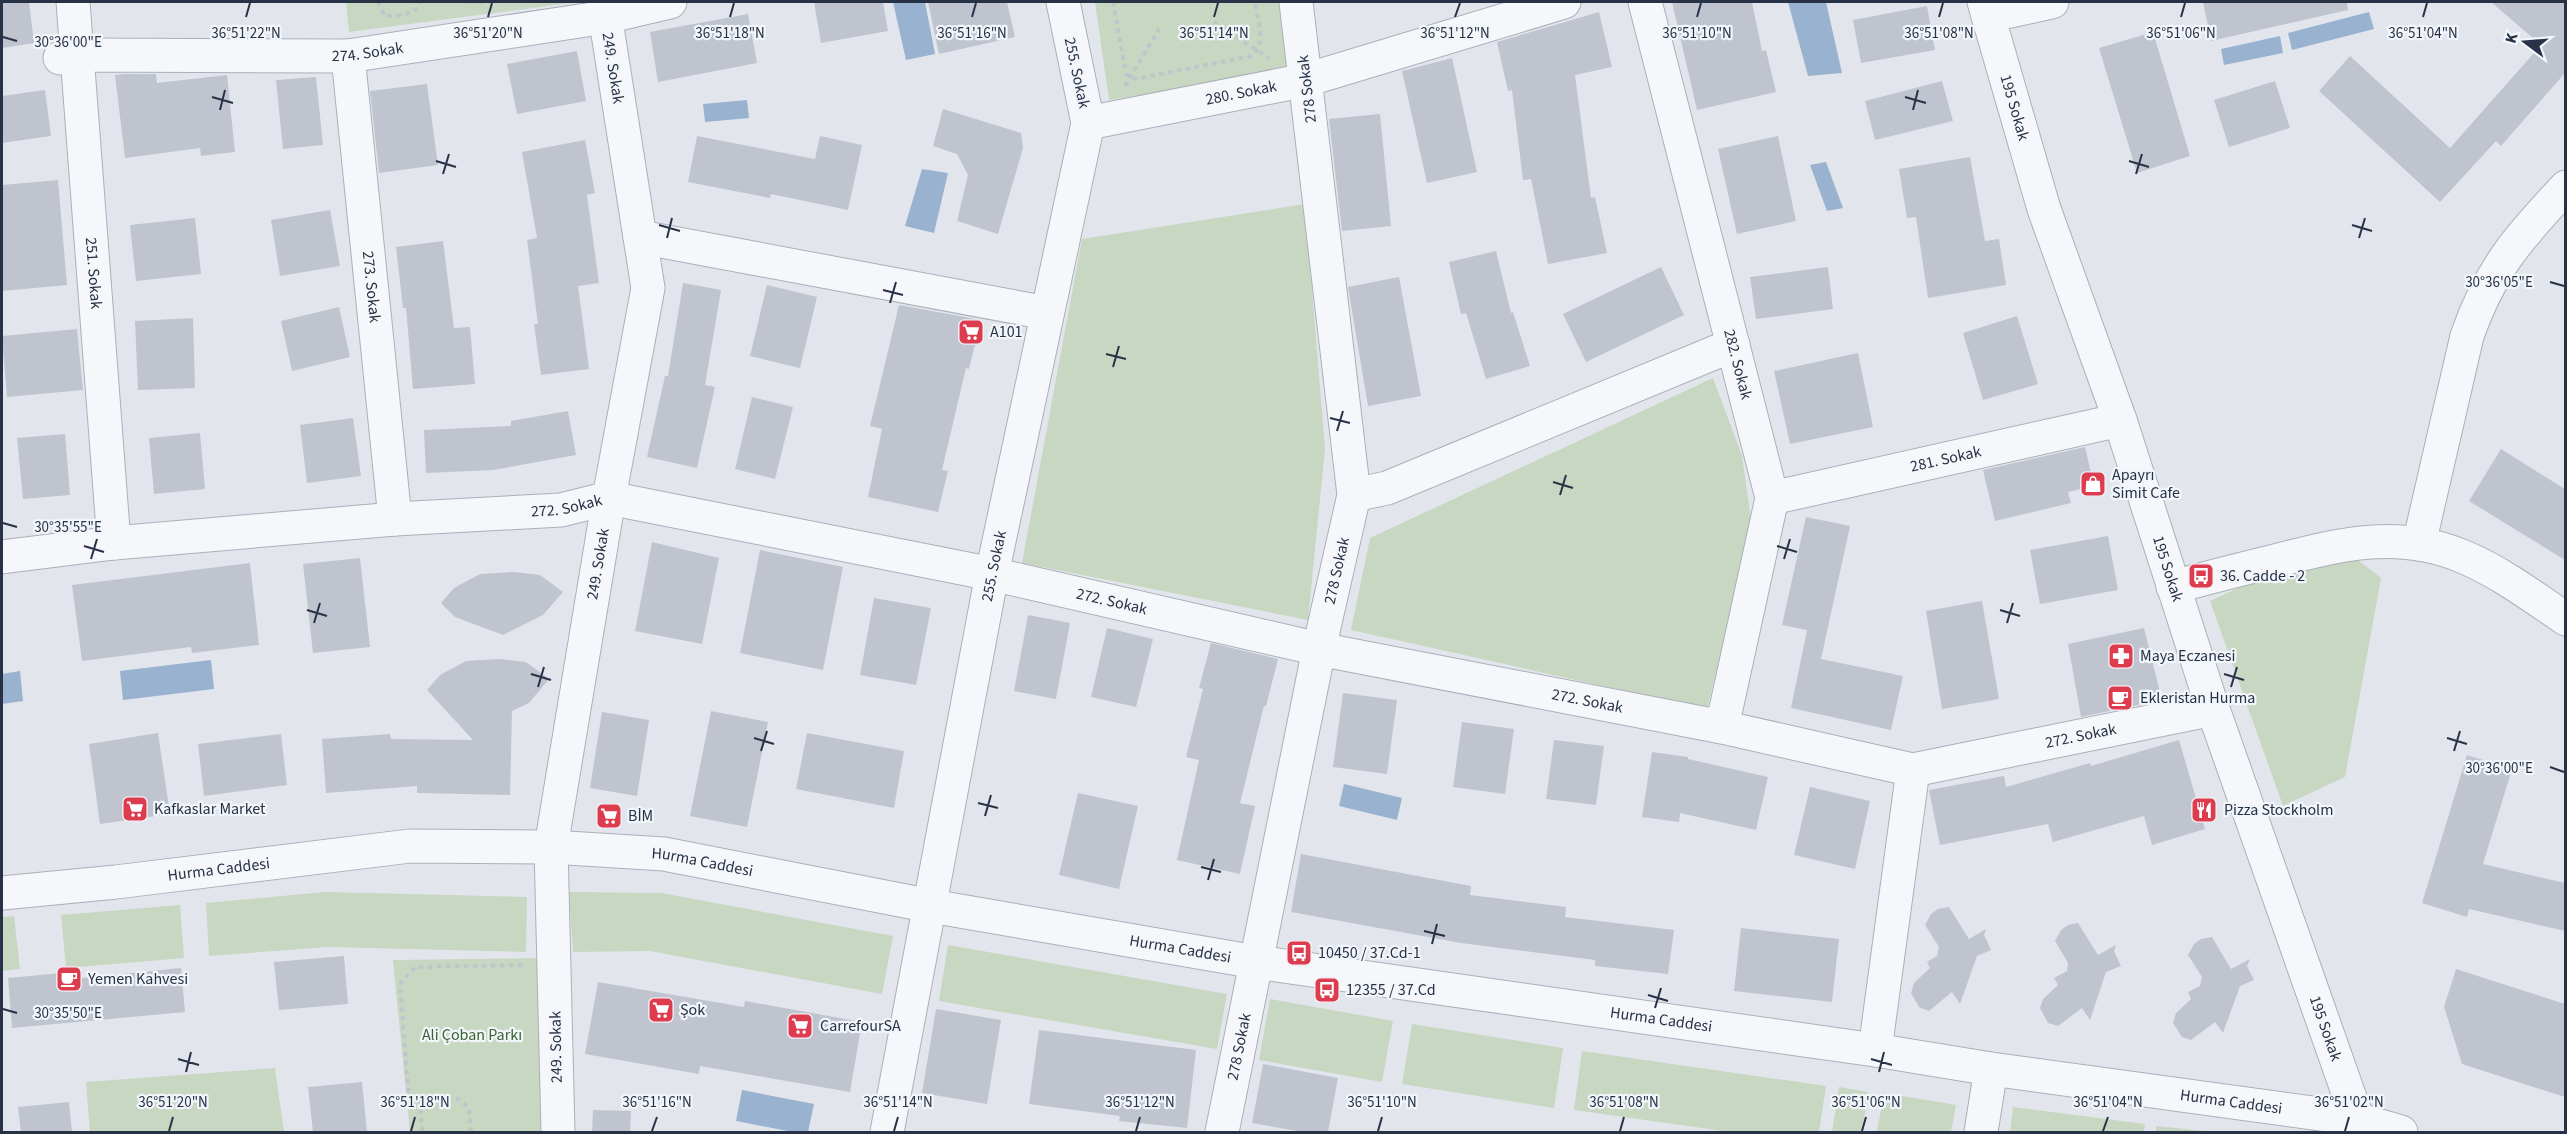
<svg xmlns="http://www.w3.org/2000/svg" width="2567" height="1134" font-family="'Source Sans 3',sans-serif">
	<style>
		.green { fill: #c7d7c2 }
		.water { fill: #99b2cf }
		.building { fill: #bfc4cf }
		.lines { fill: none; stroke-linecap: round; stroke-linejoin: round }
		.minor-casing { stroke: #aab0ba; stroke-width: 35 }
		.path { stroke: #c0c4cb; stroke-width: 4; stroke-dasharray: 4.5 4.5; stroke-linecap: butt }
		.minor { stroke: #f5f7fa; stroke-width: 33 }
		.ticks { fill: none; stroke: #283246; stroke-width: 2 }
		.labels { text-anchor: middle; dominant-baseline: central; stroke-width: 4.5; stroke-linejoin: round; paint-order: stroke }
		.street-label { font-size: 16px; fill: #283246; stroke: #f2f5f9 }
		.poi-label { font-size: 16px; fill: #283246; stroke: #f2f5f9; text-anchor: start }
		.park-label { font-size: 16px; fill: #3b6334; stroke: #f2f5f9 }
		.ticks-label { font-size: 15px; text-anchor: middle; fill: #283246; stroke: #f2f5f9; stroke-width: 4.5; stroke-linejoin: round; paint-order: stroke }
	</style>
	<rect width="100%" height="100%" fill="#e2e6ec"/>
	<!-- green -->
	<path class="green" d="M346 2H578L349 32Z
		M1095 2H1279L1290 72 1109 100Z
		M1305 204 1325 449 1308 620 1022 563 1082 239Z
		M1713 378 1742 456 1752 526 1707 709 1351 630 1370 538Z
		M2354 557 2381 578 2345 777 2283 806 2210 601 2272 572Z
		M326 892 527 897 526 952 328 947 209 956 206 903Z
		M569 892 661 893 893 936 882 994 650 951 573 952Z
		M180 905 184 958 66 968 61 915Z
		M14 916 20 969 2 971V917Z
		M948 945 1227 994 1217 1049 939 1001Z
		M543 958 545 1132H410L393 960Z
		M1270 999 1393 1021 1382 1082 1259 1060Z
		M1412 1024 1563 1048 1554 1108 1402 1084Z
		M1582 1051 1826 1086 1819 1132H1730L1574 1110Z
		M275 1068 284 1132H90L86 1082Z
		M1839 1087 1868 1092 1862 1132H1832Z
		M1884 1093 1956 1105 1951 1132H1877Z
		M2013 1107 2145 1124 2144 1132H2010Z
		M2156 1126 2205 1131V1132H2156Z"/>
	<!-- water -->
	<path class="water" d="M893 2H925L935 54 906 60Z
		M1788 2H1826L1842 73 1808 76Z
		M2369 12 2374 29 2292 50 2288 33Z
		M2280 36 2283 53 2224 65 2221 49Z
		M747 100 749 118 705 122 703 104Z
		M1826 162 1843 208 1827 211 1810 165Z
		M922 169 948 173 934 233 905 226Z
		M211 660 214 689 123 700 120 671Z
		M20 671 23 701 2 704V674Z
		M1344 784 1402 798 1397 820 1339 806Z
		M742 1090 814 1104 808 1132H793L736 1121Z"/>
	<!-- building -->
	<path class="building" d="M2 2H29L34 43 2 48Z
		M814 2H883L888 31 821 43Z
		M928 2H1007L1015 37 939 54Z
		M1672 2H1752L1762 51 1766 50 1776 92 1697 110Z
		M2203 2H2347L2348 10 2211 41Z
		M2491 2H2565V73L2501 146 2496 141 2440 202 2319 91 2350 56 2450 148 2541 45Z
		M1927 6 1935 50 1861 63 1853 20Z
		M1599 12 1612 67 1575 75 1591 198 1595 197 1607 253 1548 264 1531 179 1523 180 1512 90 1508 91 1497 42Z
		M748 14 757 63 658 82 650 32Z
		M2153 32 2190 156 2137 173 2099 48Z
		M577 51 586 101 517 114 507 64Z
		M1452 58 1477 172 1427 183 1402 71Z
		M125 74H156L157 83 227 75 235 152 201 156 200 148 125 158 115 75Z
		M316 77 323 145 283 149 276 80Z
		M1942 81 1953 121 1875 140 1865 101Z
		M2275 81 2290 128 2229 147 2214 100Z
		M427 84 438 165 379 173 370 91Z
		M45 90 51 136 2 143V96Z
		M943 109 1021 133 1023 148 998 234 957 221 968 175 957 154 933 146Z
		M1380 114 1391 226 1342 231 1329 119Z
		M697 136 815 159 820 136 862 145 848 210 771 194 770 198 688 182Z
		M1778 136 1796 221 1737 234 1718 149Z
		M585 140 595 193 587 195 599 283 578 286 589 369 541 375 534 324H538L527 240 537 238 522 152Z
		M1970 157 1985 241 1999 239 2006 285 1928 298 1916 217 1907 218 1899 169Z
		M58 180 67 285 2 291V185Z
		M330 210 340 266 280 276 271 220Z
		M195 218 201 274 136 281 130 225Z
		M443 241 454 328 470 327 475 384 413 389 406 308H403L396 247Z
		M1496 251 1511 313 1513 312 1530 366 1486 379 1466 313 1461 314 1449 262Z
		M1661 267 1684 315 1586 362 1563 314Z
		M1828 267 1833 309 1756 319 1750 277Z
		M1399 277 1421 396 1368 406 1348 287Z
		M683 283 721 290 705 385 715 387 697 468 647 457 665 376H668Z
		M767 285 817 297 800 368 750 356Z
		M899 305 981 320 969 369 966 368 942 470 948 471 938 512 868 497 882 429 870 426Z
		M339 307 350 357 292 371 281 321Z
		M2017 316 2038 384 1983 400 1963 333Z
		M193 318 195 388 138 390 135 321Z
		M77 329 83 390 7 397 2 336Z
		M1858 353 1873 427 1790 444 1774 371Z
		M752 397 793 407 775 479 735 469Z
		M568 411 576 455 493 470 426 473 424 430 511 426V421Z
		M353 418 361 476 307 483 300 425Z
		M200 433 205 489 154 494 149 438Z
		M65 434 70 495 23 499 17 438Z
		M2085 447 2094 486 2068 492 2071 503 1995 521 1983 470Z
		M2501 449 2565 489V560L2469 501Z
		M1806 517 1850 526 1821 659 1903 676 1891 730 1791 708 1807 630 1782 625Z
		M2108 536 2118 590 2040 604 2030 550Z
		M652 542 719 558 702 644 635 631Z
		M760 550 843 567 823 670 740 653Z
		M360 558 370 647 313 653 303 564Z
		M250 563 259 645 192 653 191 647 82 661 72 585Z
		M514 572 540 575 563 592 543 615 503 635 455 617 441 603 454 588 480 574Z
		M874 598 931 608 916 685 860 675Z
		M1982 601 1999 699 1942 709 1926 611Z
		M1028 615 1070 623 1056 699 1014 691Z
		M1107 628 1153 639 1136 707 1091 697Z
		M2144 628 2162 700 2081 717 2068 644Z
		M1211 643 1278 659 1266 706H1264L1240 803 1255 806 1240 874 1177 860 1199 760 1186 757 1203 689 1199 688Z
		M500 659 526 662 549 679 529 703 512 711 510 795 417 793V786L326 793 322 739 390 734 391 739 473 740 427 690 440 675 466 661Z
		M1343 693 1397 700 1387 774 1333 767Z
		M711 711 768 722 747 827 690 816Z
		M602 712 649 720 637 796 590 788Z
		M1462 722 1514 729 1505 794 1453 787Z
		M158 733 170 814 100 824 89 744Z
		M807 733 904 751 894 808 796 789Z
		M281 734 287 785 204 796 198 744Z
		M1554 740 1604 746 1596 805 1546 799Z
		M2179 740 2205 829 2152 845 2144 816 2053 842 2048 824 1940 845 1929 790 2004 776 2006 787 2090 763 2091 766Z
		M1652 752 1688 757V759L1768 777 1756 830 1680 813 1679 822 1642 817Z
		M2467 755 2512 769 2483 864 2565 883V931L2469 909 2467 917 2422 903Z
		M1810 787 1870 801 1855 869 1794 855Z
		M1078 793 1138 806 1119 889 1059 875Z
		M1301 854 1471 886 1470 895 1566 907 1565 917 1674 930 1668 974 1595 966V960L1461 943 1291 912Z
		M1949 907 1969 939 1986 929 1984 935 1991 950 1977 956 1960 1004 1952 992 1929 1011 1919 1007 1911 993 1914 983 1930 968 1927 962 1937 956 1939 947 1925 925 1931 914 1938 909Z
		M2078 923 2098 955 2116 945 2114 951 2121 966 2106 972 2090 1020 2082 1008 2058 1026 2048 1023 2040 1008 2043 999 2058 985 2054 978 2067 971 2068 963 2055 941 2061 930 2068 925Z
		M1741 928 1839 939 1832 1002 1734 991Z
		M2212 937 2231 969 2250 959 2247 966 2254 980 2240 986 2223 1033 2215 1022 2191 1040 2182 1037 2173 1023 2176 1013 2191 999 2188 992 2200 986 2202 977 2188 955 2194 944 2201 939Z
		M344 956 348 1004 279 1010 274 962Z
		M181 968 185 1012 12 1028 8 978 82 971V978Z
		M2456 969 2565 1004V1097L2462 1064 2444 1007Z
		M598 982 744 1007 745 1001 862 1022 850 1092 700 1066 699 1074 585 1054Z
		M936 1009 1001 1020 987 1104 922 1093Z
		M1039 1030 1196 1050 1187 1128 1119 1121 1120 1116 1029 1104Z
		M1263 1064 1338 1078 1328 1132H1303L1252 1123Z
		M362 1082 367 1132H313L308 1087Z
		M69 1102 72 1132H21L18 1107Z
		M593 1110 631 1111 630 1132H592Z"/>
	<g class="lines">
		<!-- minor casing -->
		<g class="minor-casing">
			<g id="minor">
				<path id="s1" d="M73 2 114 543"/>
				<path id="s2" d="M1645 2 1772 498 1722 727"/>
				<path id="s3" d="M1984 2 2044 209 2120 420 2213 709 2362 1132"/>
				<path d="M1988 16 2052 2"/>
				<path id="s4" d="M348 56 395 519"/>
				<path id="s5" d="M60 58 78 55 348 56 606 17 670 2"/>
				<path id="s6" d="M1088 123 1306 80 1564 2"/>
				<path d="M640 237 1047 313"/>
				<path d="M1354 495 1387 488 1733 345"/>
				<path id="s7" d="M1772 498 2120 420"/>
				<path d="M2419 544 2467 336C2491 268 2518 238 2566 187"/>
				<path id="s8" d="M2 557 114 543 395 519 561 510 609 498 992 574 1319 649 1722 727 1913 770 2213 709"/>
				<path d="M2173 587C2207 578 2241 569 2275 561 2340 544 2399 529 2464 557 2500 572 2533 597 2566 619"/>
				<path id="s9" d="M2 893 116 882 410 846 551 847 664 854 931 906 1256 962 1875 1050 1991 1069 2357 1119 2401 1132"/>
				<path d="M1875 1050 1913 770"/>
				<path id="s10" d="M558 1132 551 847 609 498 648 288 603 2"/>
				<path id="s11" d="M887 1132 992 574 1088 123 1063 2"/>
				<path id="s12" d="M1222 1132 1319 649 1354 495 1296 2"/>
				<path d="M1981 1132 1991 1069"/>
			</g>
		</g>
		<!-- path -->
		<path class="path" d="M378 2 384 15C394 18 410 14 418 8L420 2
			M470 2H496
			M1113 2 1126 74 1136 79 1252 56C1267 43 1257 19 1255 2
			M1214 22 1269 58
			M1125 86 1159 29
			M420 1100 422 1132
			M471 1132 469 1108 459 1099 420 1100 408 1090 400 984 415 967 525 965"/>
		<!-- minor -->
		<use href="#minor" class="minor"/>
	</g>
	<!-- ticks -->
	<path class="ticks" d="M246 17 250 3M488 17 492 3M730 17 734 3M972 17 976 3M1214 17 1218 3M1455 17 1460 3M1697 17 1701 3M1939 17 1943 3M2181 17 2185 3M2423 17 2427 3M3 37 17 41M212 97 233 103M1905 97 1926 103M220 110 225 90M1913 110 1918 90M436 161 456 167M2129 161 2149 167M443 174 449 154M2136 174 2142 154M659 225 680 231M2352 225 2372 231M667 238 672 218M2359 238 2365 218M2550 282 2564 286M883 290 903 295M890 303 896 282M1106 354 1126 359M1113 367 1119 346M1330 418 1350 423M1337 431 1343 411M1553 482 1573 488M1560 495 1566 475M3 523 17 527M84 546 104 552M1777 546 1797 552M91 559 97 539M1784 559 1790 539M307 610 327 616M2000 610 2020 616M314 623 320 603M2007 623 2013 603M531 674 551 680M2224 674 2244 680M538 687 544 667M2231 687 2237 667M754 738 774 744M2447 738 2467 744M761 751 767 731M2454 751 2460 731M2550 767 2564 772M978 803 998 808M985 816 991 795M1201 867 1221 872M1208 880 1214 859M1424 931 1445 936M1432 944 1437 924M1648 995 1668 1001M1655 1008 1661 988M3 1009 17 1013M178 1059 199 1065M1871 1059 1892 1065M186 1072 191 1052M1879 1072 1884 1052M169 1131 173 1117M411 1131 415 1117M652 1131 657 1117M894 1131 898 1117M1136 1131 1140 1117M1378 1131 1382 1117M1620 1131 1624 1117M1862 1131 1866 1117M2103 1131 2108 1117M2345 1131 2349 1117"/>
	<!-- icons -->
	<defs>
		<g id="supermarket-square" transform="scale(1.35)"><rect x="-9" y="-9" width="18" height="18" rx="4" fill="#dd3b4e" stroke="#f2f5f9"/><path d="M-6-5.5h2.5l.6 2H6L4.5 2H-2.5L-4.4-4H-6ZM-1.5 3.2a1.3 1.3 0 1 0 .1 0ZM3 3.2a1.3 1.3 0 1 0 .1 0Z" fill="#fff"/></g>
		<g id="shop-square" transform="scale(1.35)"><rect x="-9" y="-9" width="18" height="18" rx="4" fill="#dd3b4e" stroke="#f2f5f9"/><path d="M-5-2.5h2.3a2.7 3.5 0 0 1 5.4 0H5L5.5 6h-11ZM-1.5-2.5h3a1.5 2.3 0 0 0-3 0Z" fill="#fff"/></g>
		<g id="bus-square" transform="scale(1.35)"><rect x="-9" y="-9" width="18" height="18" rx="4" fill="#dd3b4e" stroke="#f2f5f9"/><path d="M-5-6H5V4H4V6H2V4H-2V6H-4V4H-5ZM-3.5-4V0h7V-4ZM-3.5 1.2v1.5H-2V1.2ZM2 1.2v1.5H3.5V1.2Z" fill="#fff"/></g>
		<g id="pharmacy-square" transform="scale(1.35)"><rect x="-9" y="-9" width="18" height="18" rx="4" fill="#dd3b4e" stroke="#f2f5f9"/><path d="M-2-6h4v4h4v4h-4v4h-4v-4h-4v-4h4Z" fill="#fff"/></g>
		<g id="cafe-square" transform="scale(1.35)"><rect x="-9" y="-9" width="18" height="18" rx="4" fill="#dd3b4e" stroke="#f2f5f9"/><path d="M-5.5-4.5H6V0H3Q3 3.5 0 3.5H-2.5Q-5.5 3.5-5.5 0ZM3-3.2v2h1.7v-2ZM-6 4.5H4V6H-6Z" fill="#fff"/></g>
		<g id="restaurant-square" transform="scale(1.35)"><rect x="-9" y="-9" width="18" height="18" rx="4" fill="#dd3b4e" stroke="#f2f5f9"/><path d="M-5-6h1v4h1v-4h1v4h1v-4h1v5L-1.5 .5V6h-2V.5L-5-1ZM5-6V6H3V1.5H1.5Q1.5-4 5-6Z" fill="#fff"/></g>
	</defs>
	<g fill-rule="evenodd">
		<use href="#supermarket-square" x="971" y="332"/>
		<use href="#shop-square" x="2093" y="484"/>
		<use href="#bus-square" x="2201" y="576"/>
		<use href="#pharmacy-square" x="2121" y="656"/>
		<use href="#cafe-square" x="2120" y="698"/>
		<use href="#supermarket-square" x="135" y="809"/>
		<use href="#restaurant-square" x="2204" y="810"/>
		<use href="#supermarket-square" x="609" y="816"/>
		<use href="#bus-square" x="1299" y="953"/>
		<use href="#cafe-square" x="69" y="979"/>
		<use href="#bus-square" x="1327" y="990"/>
		<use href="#supermarket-square" x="661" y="1010"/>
		<use href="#supermarket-square" x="800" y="1026"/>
	</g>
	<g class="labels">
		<!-- street labels -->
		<g class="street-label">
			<text stroke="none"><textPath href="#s5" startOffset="308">274. Sokak</textPath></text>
			<text transform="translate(613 68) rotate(81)">249. Sokak</text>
			<text transform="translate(1077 73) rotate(78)">255. Sokak</text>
			<text transform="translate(1307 89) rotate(-97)">278 Sokak</text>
			<text stroke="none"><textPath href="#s6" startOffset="156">280. Sokak</textPath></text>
			<text stroke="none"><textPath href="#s3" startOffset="110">195 Sokak</textPath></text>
			<text stroke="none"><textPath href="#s1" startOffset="272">251. Sokak</textPath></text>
			<text stroke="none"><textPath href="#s4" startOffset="232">273. Sokak</textPath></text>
			<text stroke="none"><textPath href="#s2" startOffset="374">282. Sokak</textPath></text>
			<text stroke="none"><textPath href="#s7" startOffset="178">281. Sokak</textPath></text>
			<text stroke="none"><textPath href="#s8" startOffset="567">272. Sokak</textPath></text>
			<text stroke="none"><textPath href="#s10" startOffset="572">249. Sokak</textPath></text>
			<text stroke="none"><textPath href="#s11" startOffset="576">255. Sokak</textPath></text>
			<text stroke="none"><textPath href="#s3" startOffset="596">195 Sokak</textPath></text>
			<text stroke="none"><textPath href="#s12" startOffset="573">278 Sokak</textPath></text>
			<text stroke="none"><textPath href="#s8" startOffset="1124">272. Sokak</textPath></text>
			<text stroke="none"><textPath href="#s8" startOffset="1610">272. Sokak</textPath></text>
			<text stroke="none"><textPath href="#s8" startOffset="2114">272. Sokak</textPath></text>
			<text stroke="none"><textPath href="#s9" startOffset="704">Hurma Caddesi</textPath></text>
			<text stroke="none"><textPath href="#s9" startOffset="218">Hurma Caddesi</textPath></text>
			<text stroke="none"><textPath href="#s9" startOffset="1190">Hurma Caddesi</textPath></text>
			<text stroke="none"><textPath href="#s9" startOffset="1676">Hurma Caddesi</textPath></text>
			<text stroke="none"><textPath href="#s3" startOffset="1082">195 Sokak</textPath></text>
			<text stroke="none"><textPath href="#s12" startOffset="87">278 Sokak</textPath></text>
			<text transform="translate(556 1047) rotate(-91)">249. Sokak</text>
			<text stroke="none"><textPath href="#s9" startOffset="2252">Hurma Caddesi</textPath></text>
		</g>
		<!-- poi labels -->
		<g class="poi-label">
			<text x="990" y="332">A101</text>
			<text x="2112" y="475">Apayrı<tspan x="2112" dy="18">Simit Cafe</tspan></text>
			<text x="2220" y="576">36. Cadde - 2</text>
			<text x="2140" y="656">Maya Eczanesi</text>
			<text x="2140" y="698">Ekleristan Hurma</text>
			<text x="154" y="809">Kafkaslar Market</text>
			<text x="2224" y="810">Pizza Stockholm</text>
			<text x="628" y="816">BİM</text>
			<text x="1318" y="953">10450 / 37.Cd-1</text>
			<text x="88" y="979">Yemen Kahvesi</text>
			<text x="1346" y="990">12355 / 37.Cd</text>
			<text x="680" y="1010">Şok</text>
			<text x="820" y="1026">CarrefourSA</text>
		</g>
		<!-- park labels -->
		<g class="park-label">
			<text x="472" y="1035">Ali Çoban Parkı</text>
		</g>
	</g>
	<g class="ticks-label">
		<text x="246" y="38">36°51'22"N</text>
		<text x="488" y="38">36°51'20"N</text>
		<text x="730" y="38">36°51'18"N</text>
		<text x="972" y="38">36°51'16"N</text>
		<text x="1214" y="38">36°51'14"N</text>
		<text x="1455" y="38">36°51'12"N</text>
		<text x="1697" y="38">36°51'10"N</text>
		<text x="1939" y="38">36°51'08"N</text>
		<text x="2181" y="38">36°51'06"N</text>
		<text x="2423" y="38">36°51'04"N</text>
		<text x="68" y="47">30°36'00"E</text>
		<text x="2499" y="287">30°36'05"E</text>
		<text x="68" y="532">30°35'55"E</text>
		<text x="2499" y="773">30°36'00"E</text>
		<text x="68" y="1018">30°35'50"E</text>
		<text x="173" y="1107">36°51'20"N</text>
		<text x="415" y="1107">36°51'18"N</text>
		<text x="657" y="1107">36°51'16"N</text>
		<text x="898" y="1107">36°51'14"N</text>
		<text x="1140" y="1107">36°51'12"N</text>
		<text x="1382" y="1107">36°51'10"N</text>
		<text x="1624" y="1107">36°51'08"N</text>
		<text x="1866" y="1107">36°51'06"N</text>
		<text x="2108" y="1107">36°51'04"N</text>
		<text x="2349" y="1107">36°51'02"N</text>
	</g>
	<!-- border -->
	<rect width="2567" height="1134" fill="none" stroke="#283246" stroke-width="6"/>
	<!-- north arrow -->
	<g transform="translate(2525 42) rotate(286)" stroke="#f2f5f9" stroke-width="4.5" paint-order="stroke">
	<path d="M0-4.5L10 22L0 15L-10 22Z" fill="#283246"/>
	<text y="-9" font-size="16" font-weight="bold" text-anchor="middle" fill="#283246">K</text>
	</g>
</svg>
